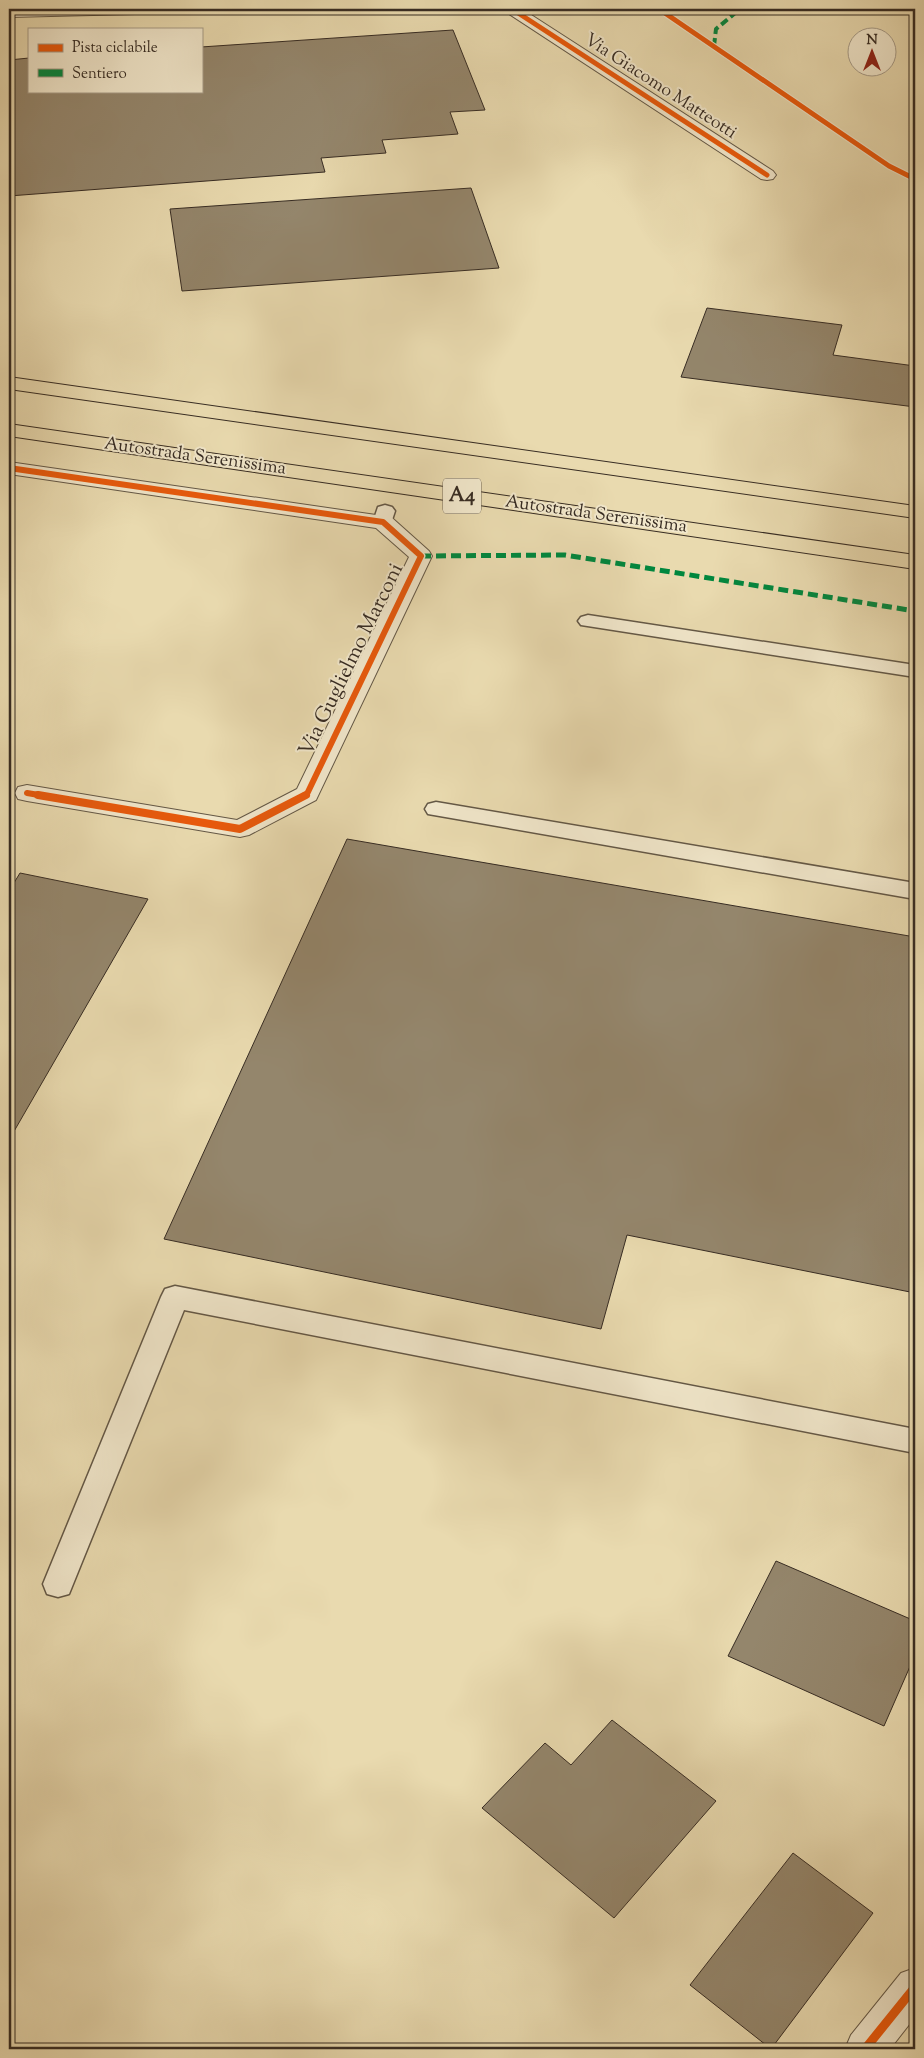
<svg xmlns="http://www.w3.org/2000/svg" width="924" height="2058" font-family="'Sorts Mill Goudy',serif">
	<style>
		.building { fill: #94866c; stroke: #372c23 }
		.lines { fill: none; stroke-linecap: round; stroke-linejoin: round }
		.lane-casing { stroke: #645846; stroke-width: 3 }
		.street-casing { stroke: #645846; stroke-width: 2 }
		.highway-casing { stroke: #372c23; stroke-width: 2 }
		.lane { fill: #f1e7cb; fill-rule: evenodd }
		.street { fill: #f1e7cb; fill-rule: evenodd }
		.highway { fill: #e9daaf; fill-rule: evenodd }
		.quiet-far1 { stroke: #00873e; stroke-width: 4; stroke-dasharray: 8 4; stroke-linecap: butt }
		.quiet { stroke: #00873e; stroke-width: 5; stroke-dasharray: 10 5; stroke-linecap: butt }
		.cycleway-far3-casing { stroke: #f1e7cb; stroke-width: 7 }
		.cycleway-far2-casing { stroke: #f1e7cb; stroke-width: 9 }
		.cycleway-far1-casing { stroke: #f1e7cb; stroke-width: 11 }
		.cycleway-casing { stroke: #f1e7cb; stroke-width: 12 }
		.cycleway-far3 { stroke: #e8590c; stroke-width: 5 }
		.cycleway-far2 { stroke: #e8590c; stroke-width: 6 }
		.cycleway-far1 { stroke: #e8590c; stroke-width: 8 }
		.cycleway { stroke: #e8590c; stroke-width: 9 }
		.labels { text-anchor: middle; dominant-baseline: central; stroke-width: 4; stroke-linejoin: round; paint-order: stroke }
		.far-street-label { font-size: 18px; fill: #372c23; stroke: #f1e7cb }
		.shield { fill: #f1e7cb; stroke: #6f6455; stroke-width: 1 }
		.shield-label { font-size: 20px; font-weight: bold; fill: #372c23 }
		.street-label { font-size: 21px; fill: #372c23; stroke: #f1e7cb }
	</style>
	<rect width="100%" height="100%" fill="#e9daaf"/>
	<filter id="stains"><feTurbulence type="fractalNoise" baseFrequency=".004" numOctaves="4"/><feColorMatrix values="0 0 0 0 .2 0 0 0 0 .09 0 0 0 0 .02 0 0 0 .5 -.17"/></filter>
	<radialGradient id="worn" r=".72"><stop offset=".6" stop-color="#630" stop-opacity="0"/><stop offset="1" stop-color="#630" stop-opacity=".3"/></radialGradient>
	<!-- building -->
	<path class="building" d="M453 30 485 110 450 112 458 134 382 140 386 153 321 158 325 172 9 196V60L29 58V91H201V47Z
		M471 188 499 268 182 291 170 209Z
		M707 308 842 325 833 355 915 366V407L681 377Z
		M347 839 915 937V1293L627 1235 601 1329 164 1239Z
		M20 873 148 899 9 1140V891Z
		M776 1561 915 1621V1655L884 1726 728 1656Z
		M612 1720 716 1801 614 1918 482 1808 545 1743 571 1765Z
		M793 1853 873 1913 771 2049 690 1985Z"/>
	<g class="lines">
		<!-- lane casing -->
		<g class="lane-casing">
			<path id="lane" d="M385 505 392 507 395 511 390 526 383 528 376 526 373 522 378 507Z
				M588 615 915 665V677L581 625 578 621 581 617Z
				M436 802 915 883V899L428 814 425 809 428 804Z
				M175 1286 915 1429V1453L184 1310 69 1594 58 1597 47 1594 43 1584 161 1297 165 1289Z"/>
		</g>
		<!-- street casing -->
		<g class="street-casing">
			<path id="street" d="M9 9H143L141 12 135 14 9 17Z
				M504 9H522L773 171 776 175 773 179 767 180 761 179 506 12Z
				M9 462 383 516 391 517 429 551 432 556 316 800 249 835 240 837 27 801 18 799 15 793 18 787 27 785 237 820 297 789 409 557 376 528 9 474Z
				M915 1968V2017L890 2049H845L851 2035 901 1973Z"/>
		</g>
		<!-- highway casing -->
		<g class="highway-casing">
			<path id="highway" d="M9 377 915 506V518L9 389Z
				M9 424 915 555V569L9 436Z"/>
		</g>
		<!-- lane -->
		<use href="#lane" class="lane"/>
		<!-- street -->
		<use href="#street" class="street"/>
		<!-- highway -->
		<use href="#highway" class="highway"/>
		<!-- quiet-far1 -->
		<path class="quiet-far1" d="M714 46 716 29 740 9"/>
		<!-- quiet -->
		<path class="quiet" d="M421 556 565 555 915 611"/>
		<!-- cycleway-far3 casing -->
		<g class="cycleway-far3-casing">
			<path id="cycleway-far3" d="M512 9 767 175
				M659 9 889 166 915 179
				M9 12 135 9"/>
		</g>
		<!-- cycleway-far2 casing -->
		<g class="cycleway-far2-casing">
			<path id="cycleway-far2" d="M9 468 383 522 421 556 307 794 303 796
				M27 793 45 796"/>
		</g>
		<!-- cycleway-far1 casing -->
		<g class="cycleway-far1-casing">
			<path id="cycleway-far1" d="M38 795 240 829 306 795"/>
		</g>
		<!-- cycleway casing -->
		<g class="cycleway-casing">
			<path id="cycleway" d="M865 2049 915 1987"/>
		</g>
		<!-- cycleway-far3 -->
		<use href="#cycleway-far3" class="cycleway-far3"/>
		<!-- cycleway-far2 -->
		<use href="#cycleway-far2" class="cycleway-far2"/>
		<!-- cycleway-far1 -->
		<use href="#cycleway-far1" class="cycleway-far1"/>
		<!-- cycleway -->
		<use href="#cycleway" class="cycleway"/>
	</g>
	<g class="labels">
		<!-- far-street labels -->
		<g class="far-street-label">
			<text transform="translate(660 87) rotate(33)">Via Giacomo Matteotti</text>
			<text transform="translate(195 457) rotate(8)">Autostrada Serenissima</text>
			<text transform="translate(596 515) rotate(8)">Autostrada Serenissima</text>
		</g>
		<!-- shield labels -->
		<rect class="shield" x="443" y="478.5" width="38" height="35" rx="4"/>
		<g class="shield-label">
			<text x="462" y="496">A4</text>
		</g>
		<!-- street labels -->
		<g class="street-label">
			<text transform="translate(352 660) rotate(-64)">Via Guglielmo Marconi</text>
		</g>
	</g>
	<!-- margin -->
	<rect width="924" height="2058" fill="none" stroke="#e9daaf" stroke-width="30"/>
	<rect x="10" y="10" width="904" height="2038" fill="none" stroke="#372c23" stroke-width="2.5"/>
	<rect x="15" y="15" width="894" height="2028" fill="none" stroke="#372c23"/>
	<!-- legend -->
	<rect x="28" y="28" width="175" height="65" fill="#f1e7cb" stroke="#a79c88"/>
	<rect x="38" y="44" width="25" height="8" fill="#e8590c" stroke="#a79c88"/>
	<text x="72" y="52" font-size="15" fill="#372c23">Pista ciclabile</text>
	<rect x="38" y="69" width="25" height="8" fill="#00873e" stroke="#a79c88"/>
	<text x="72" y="78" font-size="15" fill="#372c23">Sentiero</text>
	<!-- north arrow -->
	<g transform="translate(872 52)"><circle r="24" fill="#f1e7cb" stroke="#a79c88"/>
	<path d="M0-4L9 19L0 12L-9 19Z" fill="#8f2418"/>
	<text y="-8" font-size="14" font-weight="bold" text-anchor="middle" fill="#372c23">N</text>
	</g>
	<rect width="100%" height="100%" filter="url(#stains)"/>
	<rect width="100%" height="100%" fill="url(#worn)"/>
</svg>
